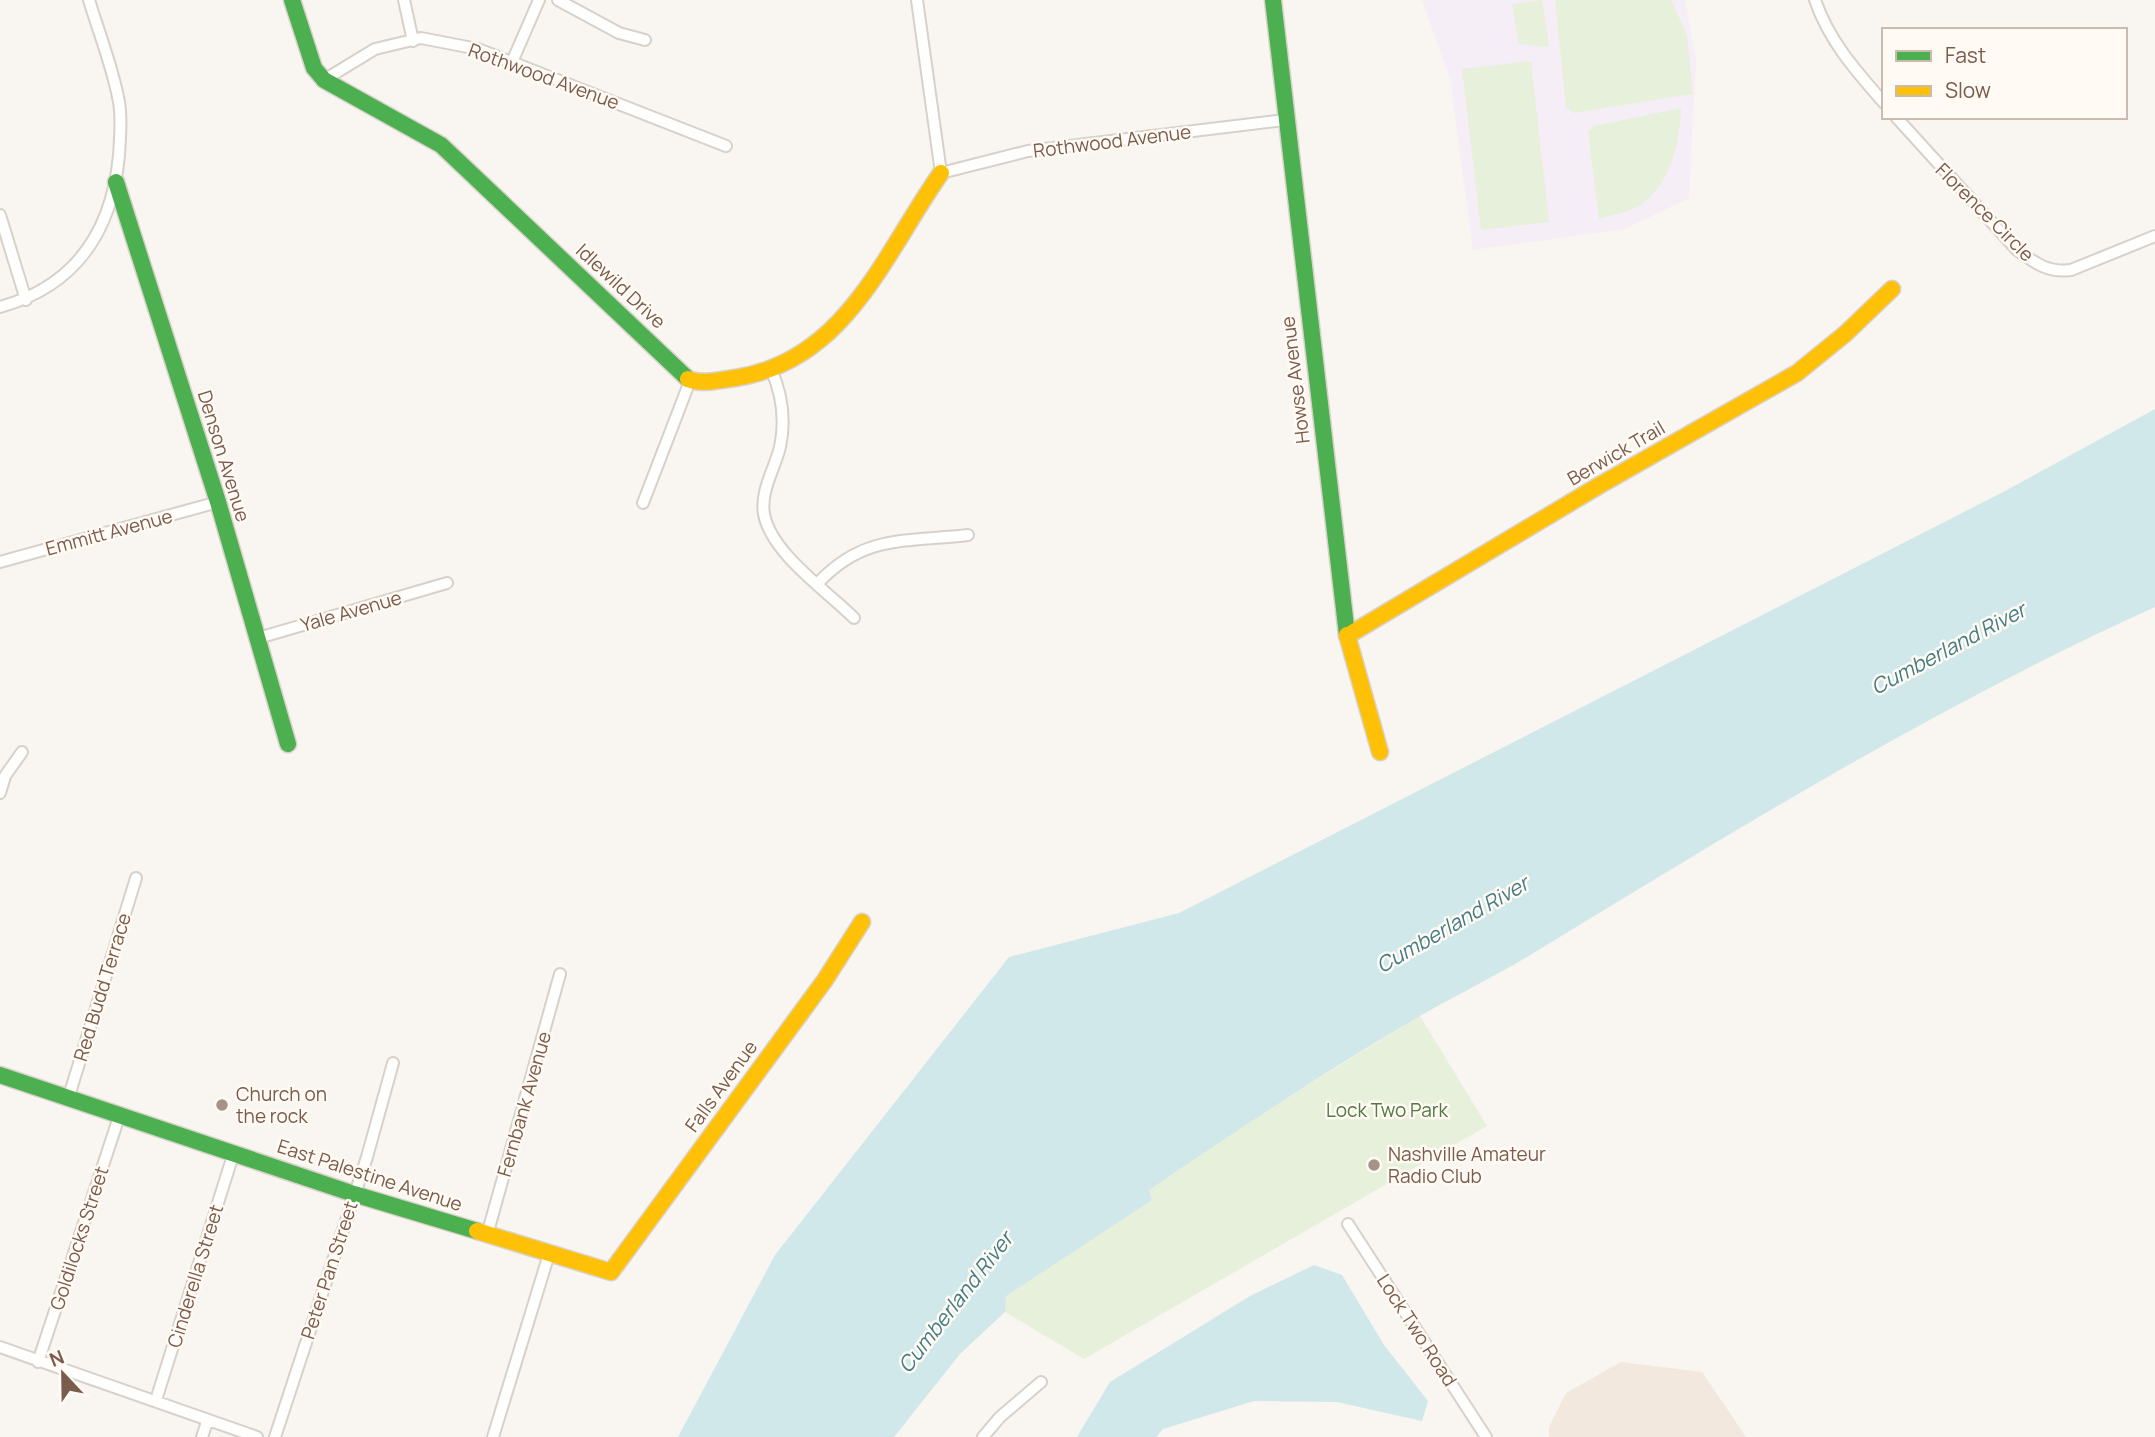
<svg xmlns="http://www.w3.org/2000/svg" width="2155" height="1437" font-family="Manrope,sans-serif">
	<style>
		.residential { fill: #f2e8de }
		.education { fill: #f6eef6 }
		.green { fill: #e7f0db }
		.water { fill: #d0e8ea }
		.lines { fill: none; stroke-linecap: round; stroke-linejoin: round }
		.street-casing { stroke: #d7d1cb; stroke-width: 14 }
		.fast-casing { stroke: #d9d2cb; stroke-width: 19 }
		.slow-casing { stroke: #d9d2cb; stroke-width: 19 }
		.street { stroke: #fefefd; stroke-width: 10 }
		.fast { stroke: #4caf50; stroke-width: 16 }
		.slow { stroke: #ffc107; stroke-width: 16 }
		.poi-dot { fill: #a69286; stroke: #fffaf3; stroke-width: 2.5 }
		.labels { text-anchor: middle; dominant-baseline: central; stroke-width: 5; stroke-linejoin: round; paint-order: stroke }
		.street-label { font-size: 19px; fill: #7a5c4d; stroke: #fffaf3 }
		.poi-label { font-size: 19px; fill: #7a5c4d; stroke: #fffaf3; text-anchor: start }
		.park-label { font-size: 19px; fill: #537a41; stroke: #fffaf3 }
		.water-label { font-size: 21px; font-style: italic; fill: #437c86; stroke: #fffaf3 }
	</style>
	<rect width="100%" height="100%" fill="#f9f5f0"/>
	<!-- residential -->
	<path class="residential" d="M1621 1362 1702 1372 1746 1437H1549V1427L1566 1393Z"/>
	<!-- education -->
	<path class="education" d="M1422 0H1685L1696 61 1689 198 1625 229 1473 250 1450 79Z"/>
	<!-- green -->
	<path class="green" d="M1542 0 1549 47 1519 44 1512 4Z
		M1555 0H1671L1687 35 1693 94 1574 113 1566 107Z
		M1531 61 1549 222 1481 230 1462 69Z
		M1681 108C1680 143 1670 188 1637 207 1626 213 1611 215 1599 219L1588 132 1594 126Z
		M1420 1016 1487 1126 1084 1359 1005 1312V1296L1152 1199 1148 1190 1273 1106Z"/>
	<!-- water -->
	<path class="water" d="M2155 409V607C1936 706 1732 832 1527 957 1492 978 1455 996 1420 1016 1327 1070 1237 1130 1149 1190L1152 1200 1006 1296 1005 1312 960 1354 894 1437H678L775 1255 1009 957 1179 913 2005 491Z
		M1314 1265 1342 1275 1384 1345 1428 1401 1422 1421 1337 1402 1254 1401 1163 1429 1156 1437H1077L1110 1382 1250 1296Z"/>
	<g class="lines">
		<!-- street casing -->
		<g class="street-casing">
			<path id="street" d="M404 0 413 41
				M558 0 619 33 645 40
				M917 0 941 173 1028 151 1285 120
				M1815 0C1829 41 1856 71 1884 103
				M512 62 539 0
				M324 80 375 49 421 38 478 49 726 146
				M1896 117 2017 250C2035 263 2048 273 2071 270L2155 236
				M0 215 26 300
				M0 307C76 286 112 231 119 155 120 138 122 119 119 102 113 68 99 33 89 0
				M771 369C782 394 786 419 780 447 775 468 760 491 764 514 771 553 827 591 854 618
				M643 503 690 381
				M0 562 218 502
				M818 583C864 534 906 542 968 535
				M255 639 447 583
				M0 793 5 776 22 752
				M69 1096 136 878
				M1348 1224 1486 1437
				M487 1235 560 974
				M0 1347 257 1437
				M38 1362 120 1114
				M156 1400 234 1152
				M202 1437 207 1422
				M275 1437 367 1157 393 1063
				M493 1437 549 1254
				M983 1437 1000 1417 1041 1382"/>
		</g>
		<!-- fast casing -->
		<g class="fast-casing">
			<path id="fast" d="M292 0 314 68 324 80 441 145 688 379
				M1273 0 1347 635
				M116 182 218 502 288 744
				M0 1075 354 1194 477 1231"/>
		</g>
		<!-- slow casing -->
		<g class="slow-casing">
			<path id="slow" d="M688 379C701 385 721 380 735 378 846 361 884 254 941 173
				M1347 635 1380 752
				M1347 636 1600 485 1797 373 1845 334 1892 289
				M477 1231 611 1272 825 980 862 922"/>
		</g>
		<!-- street -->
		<use href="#street" class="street"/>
		<!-- fast -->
		<use href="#fast" class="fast"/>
		<!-- slow -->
		<use href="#slow" class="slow"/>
	</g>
	<!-- markers -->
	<g class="poi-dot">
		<circle cx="222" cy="1105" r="7"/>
		<circle cx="1374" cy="1165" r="7"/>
	</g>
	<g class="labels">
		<!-- street labels -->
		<g class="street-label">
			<text transform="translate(544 76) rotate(20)">Rothwood Avenue</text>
			<text transform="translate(1112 141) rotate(-7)">Rothwood Avenue</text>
			<text transform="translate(1985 212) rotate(45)">Florence Circle</text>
			<text transform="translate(621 286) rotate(43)">Idlewild Drive</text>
			<text transform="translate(1295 380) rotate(-97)">Howse Avenue</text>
			<text transform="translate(1616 453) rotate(-30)">Berwick Trail</text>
			<text transform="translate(224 456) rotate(73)">Denson Avenue</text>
			<text transform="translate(109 532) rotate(-15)">Emmitt Avenue</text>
			<text transform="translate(351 611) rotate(-16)">Yale Avenue</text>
			<text transform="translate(102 987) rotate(-73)">Red Budd Terrace</text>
			<text transform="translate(721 1086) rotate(-54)">Falls Avenue</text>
			<text transform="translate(524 1104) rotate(-74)">Fernbank Avenue</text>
			<text transform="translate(370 1175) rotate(18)">East Palestine Avenue</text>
			<text transform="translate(79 1238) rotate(-72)">Goldilocks Street</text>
			<text transform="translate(329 1270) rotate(-72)">Peter Pan Street</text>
			<text transform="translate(195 1276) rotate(-73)">Cinderella Street</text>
			<text transform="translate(1417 1330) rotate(57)">Lock Two Road</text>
		</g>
		<!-- poi labels -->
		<g class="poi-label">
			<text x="236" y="1094">Church on<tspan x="236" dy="22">the rock</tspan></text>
			<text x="1388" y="1154">Nashville Amateur<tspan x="1388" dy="22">Radio Club</tspan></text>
		</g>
		<!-- park labels -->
		<g class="park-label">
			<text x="1387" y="1110">Lock Two Park</text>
		</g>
		<!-- water labels -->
		<g class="water-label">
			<text transform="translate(1948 648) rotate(-28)">Cumberland River</text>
			<text transform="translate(1452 924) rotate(-30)">Cumberland River</text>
			<text transform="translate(955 1302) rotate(-52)">Cumberland River</text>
		</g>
	</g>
	<!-- legend -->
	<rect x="1882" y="28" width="245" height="91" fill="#fffaf3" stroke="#cabbb1" stroke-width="2"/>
	<rect x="1896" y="51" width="35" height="10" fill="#4caf50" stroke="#cabbb1" stroke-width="2"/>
	<text x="1945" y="63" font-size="21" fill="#7a5c4d">Fast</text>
	<rect x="1896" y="86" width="35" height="10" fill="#ffc107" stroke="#cabbb1" stroke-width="2"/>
	<text x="1945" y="98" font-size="21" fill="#7a5c4d">Slow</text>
	<!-- north arrow -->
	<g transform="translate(63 1374) rotate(338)" stroke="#fffaf3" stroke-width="5" paint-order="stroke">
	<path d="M0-5L12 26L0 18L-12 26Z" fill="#7a5c4d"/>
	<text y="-10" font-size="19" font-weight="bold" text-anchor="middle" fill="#7a5c4d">N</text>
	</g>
</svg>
